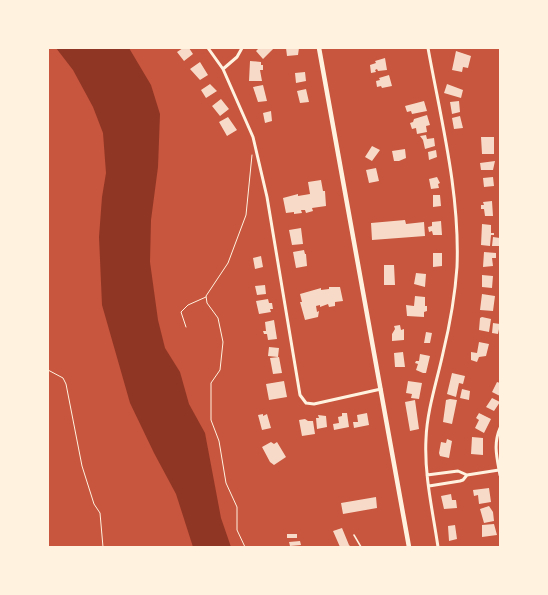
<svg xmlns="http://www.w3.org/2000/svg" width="548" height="595" font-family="Rubik,sans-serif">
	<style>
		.water { fill: #8f3625 }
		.building { fill: #f7dbc8 }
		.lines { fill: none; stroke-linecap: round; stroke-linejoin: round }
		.path { stroke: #fff3e0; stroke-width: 1 }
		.service { stroke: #fff3e0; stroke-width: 1.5 }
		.minor { stroke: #fff3e0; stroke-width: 3 }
		.primary { stroke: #fff3e0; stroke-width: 4.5 }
	</style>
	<rect width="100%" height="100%" fill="#c8553d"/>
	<!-- water -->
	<path class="water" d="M56 48H129L151 85 160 114 158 167 151 220 150 262 158 320 165 348 180 372 189 404 205 433 221 518 231 547H193L176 494 154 453 130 403 102 305 99 237 102 197 106 173 103 133 93 107 73 70Z"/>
	<!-- building -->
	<path class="building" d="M183 48H189L193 54 184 61 177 52Z
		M259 48H274L263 59 256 51Z
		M286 48H299L298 55 287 56Z
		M456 51 471 56 468 68 463 67 462 72 452 70Z
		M385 58 387 70 378 71 377 69 375 70 376 72 371 73 370 65 376 63 375 61Z
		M250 61 261 62V65H263V70H260L262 81H249Z
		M200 62 208 75 200 80 190 69Z
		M305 72 306 81 296 83 295 73Z
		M389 75 392 86 382 88 381 86 377 87 376 81 380 80 379 78Z
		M210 84 217 91 206 98 201 90Z
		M447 84 463 90 461 98 444 93Z
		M263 85 267 101 258 102 253 87Z
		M306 89 309 102 300 103 297 91Z
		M221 99 229 109 220 116 212 106Z
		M424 101 427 111 412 114 411 111 407 112 405 106Z
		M459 101 460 112 452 114 450 102Z
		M271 111 272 121 265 123 263 113Z
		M427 115 430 125 426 126 427 132 417 134 416 128 412 129 410 123 413 122 414 119Z
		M460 116 463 128 454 129 452 118Z
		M228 117 237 130 227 136 219 122Z
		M426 135 427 139 434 138 435 146 425 149 423 140 420 136Z
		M481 137H494V154H482Z
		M372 146 380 150 372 161 365 157Z
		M405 149 406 158 399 161H394L392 151Z
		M436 150 437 157 429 160 428 152Z
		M495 161 493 170H481L480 163Z
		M376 168 379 181 369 183 366 170Z
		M437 177 440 183 438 184 439 188 431 189 429 179Z
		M493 177 494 186 484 187 483 178Z
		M321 180 323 191H325L326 206 312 208 313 211 306 213 305 210H301L302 213 294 214V212L286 213 283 198 298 194V196L310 194 308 182Z
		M433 195H440L441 206 433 207Z
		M492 201 493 216H485L484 209H481V205H484L483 202Z
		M405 220 406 224 424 222 425 236 372 240 371 223Z
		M441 221 442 235H433L432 231 429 232 428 227 432 226V222Z
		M482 224 491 225V233H494V235H491L490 246 481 245Z
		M301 228 303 244 292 245 289 230Z
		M493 237 500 238V246H492Z
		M304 250 305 254H306L307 266 296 268 293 252Z
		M484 252 496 253V258H492L493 266 483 267Z
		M433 253H442V266L433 267Z
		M261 256 263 267 255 269 253 258Z
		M384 265H394L395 285H384Z
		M416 273 426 274 425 287 414 284Z
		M482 275 493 276 492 288 482 287Z
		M265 285 266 294 257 295 255 286Z
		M329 287H340L343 301 335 302V306L329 307 328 304 320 307V305L316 306 317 312 319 311 318 317 305 320 300 302H302L300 294 321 288V290L329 289Z
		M482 294 495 296 493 311 480 310Z
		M415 296 425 297V306H427V311L424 312V317L407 316 406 305 414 306Z
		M268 299 269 303H272L273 309H270L271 312 259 314 256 301Z
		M482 317 491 319 489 332 479 330 480 318Z
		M274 320 277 339 268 340 267 334H264L263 331H266L265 322Z
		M493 323 500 324 498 334 492 333Z
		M400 325 401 330 404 329V340L392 341V334L395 329 394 326Z
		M426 332 432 333 430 343H424Z
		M479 342 489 344 486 356 479 357 477 362 471 360V352L477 353Z
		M269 347 279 348 278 357 268 356Z
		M403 352 405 367H395L394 353Z
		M420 354 430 356 426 373H423L416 370 418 364 415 363 416 361H419Z
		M279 357 282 373 273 374 270 358Z
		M452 373 465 376 463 384 459 383 456 397 447 394Z
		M284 381 287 397 269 400 266 384Z
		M408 381 422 383 419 399 411 398 412 394 406 393Z
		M497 382 500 383V396L492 392Z
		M462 389 470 391 469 400 460 398Z
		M492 398 500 402 494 411 486 407Z
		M450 399 457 400 452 424 443 422 446 400Z
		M415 400 419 429 410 431 405 402Z
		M342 413H347L349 427 334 430 333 424 339 423 338 417 342 416Z
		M367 413 369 425 354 428 353 422H358L357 415Z
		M479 413 491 419 484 433 475 428 479 420 476 418Z
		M263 414V416L267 414 271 428 262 430 258 415Z
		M318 415 326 416 327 427 317 429 316 418H319Z
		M305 419 308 421H313L315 434 302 436 299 420Z
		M472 437 483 438V455L471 454Z
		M447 439 452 441 449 458 440 456 439 453 441 442 446 443Z
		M271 442 274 444 277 442 286 457 274 465 270 462 262 447Z
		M489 488 491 502 479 504 478 495 474 496 473 490Z
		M451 494 452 500H456L457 508 444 509 441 496Z
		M376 497 377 508 343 514 341 503Z
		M489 506 493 512 494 521 484 523 480 509Z
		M494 524 497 535 482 537V525Z
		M455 525 457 539 449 541 448 526Z
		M342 528 349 545 351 547H340L333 531Z
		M287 534H297V538H287Z
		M300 541 301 545 290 546 289 542Z"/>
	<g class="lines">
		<!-- path -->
		<path class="path" d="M186 327 181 312 188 305 206 297
			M48 370 63 378 66 384 82 466 94 504 100 513 103 547
			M245 547 237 530V507L226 483 219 441 211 420V383L220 370 223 342 218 318 207 303 206 296 228 263 246 215 252 155"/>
		<!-- service -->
		<path class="service" d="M354 535 361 547"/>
		<!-- minor -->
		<path class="minor" d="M208 48 223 69 253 137 267 197 300 395 306 403 314 404 381 389
			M428 48C441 120 460 193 457 267 455 296 450 324 443 353 437 381 427 410 426 439 424 475 433 512 438 547
			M223 69 237 57 242 48
			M500 428C493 444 497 458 500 475
			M427 475 458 471 467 475 499 470
			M429 486 460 481 463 480 467 475"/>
		<!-- primary -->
		<path class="primary" d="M319 48 409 547"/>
	</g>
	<!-- border -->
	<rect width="548" height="595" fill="none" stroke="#fff3e0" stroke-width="98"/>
</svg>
